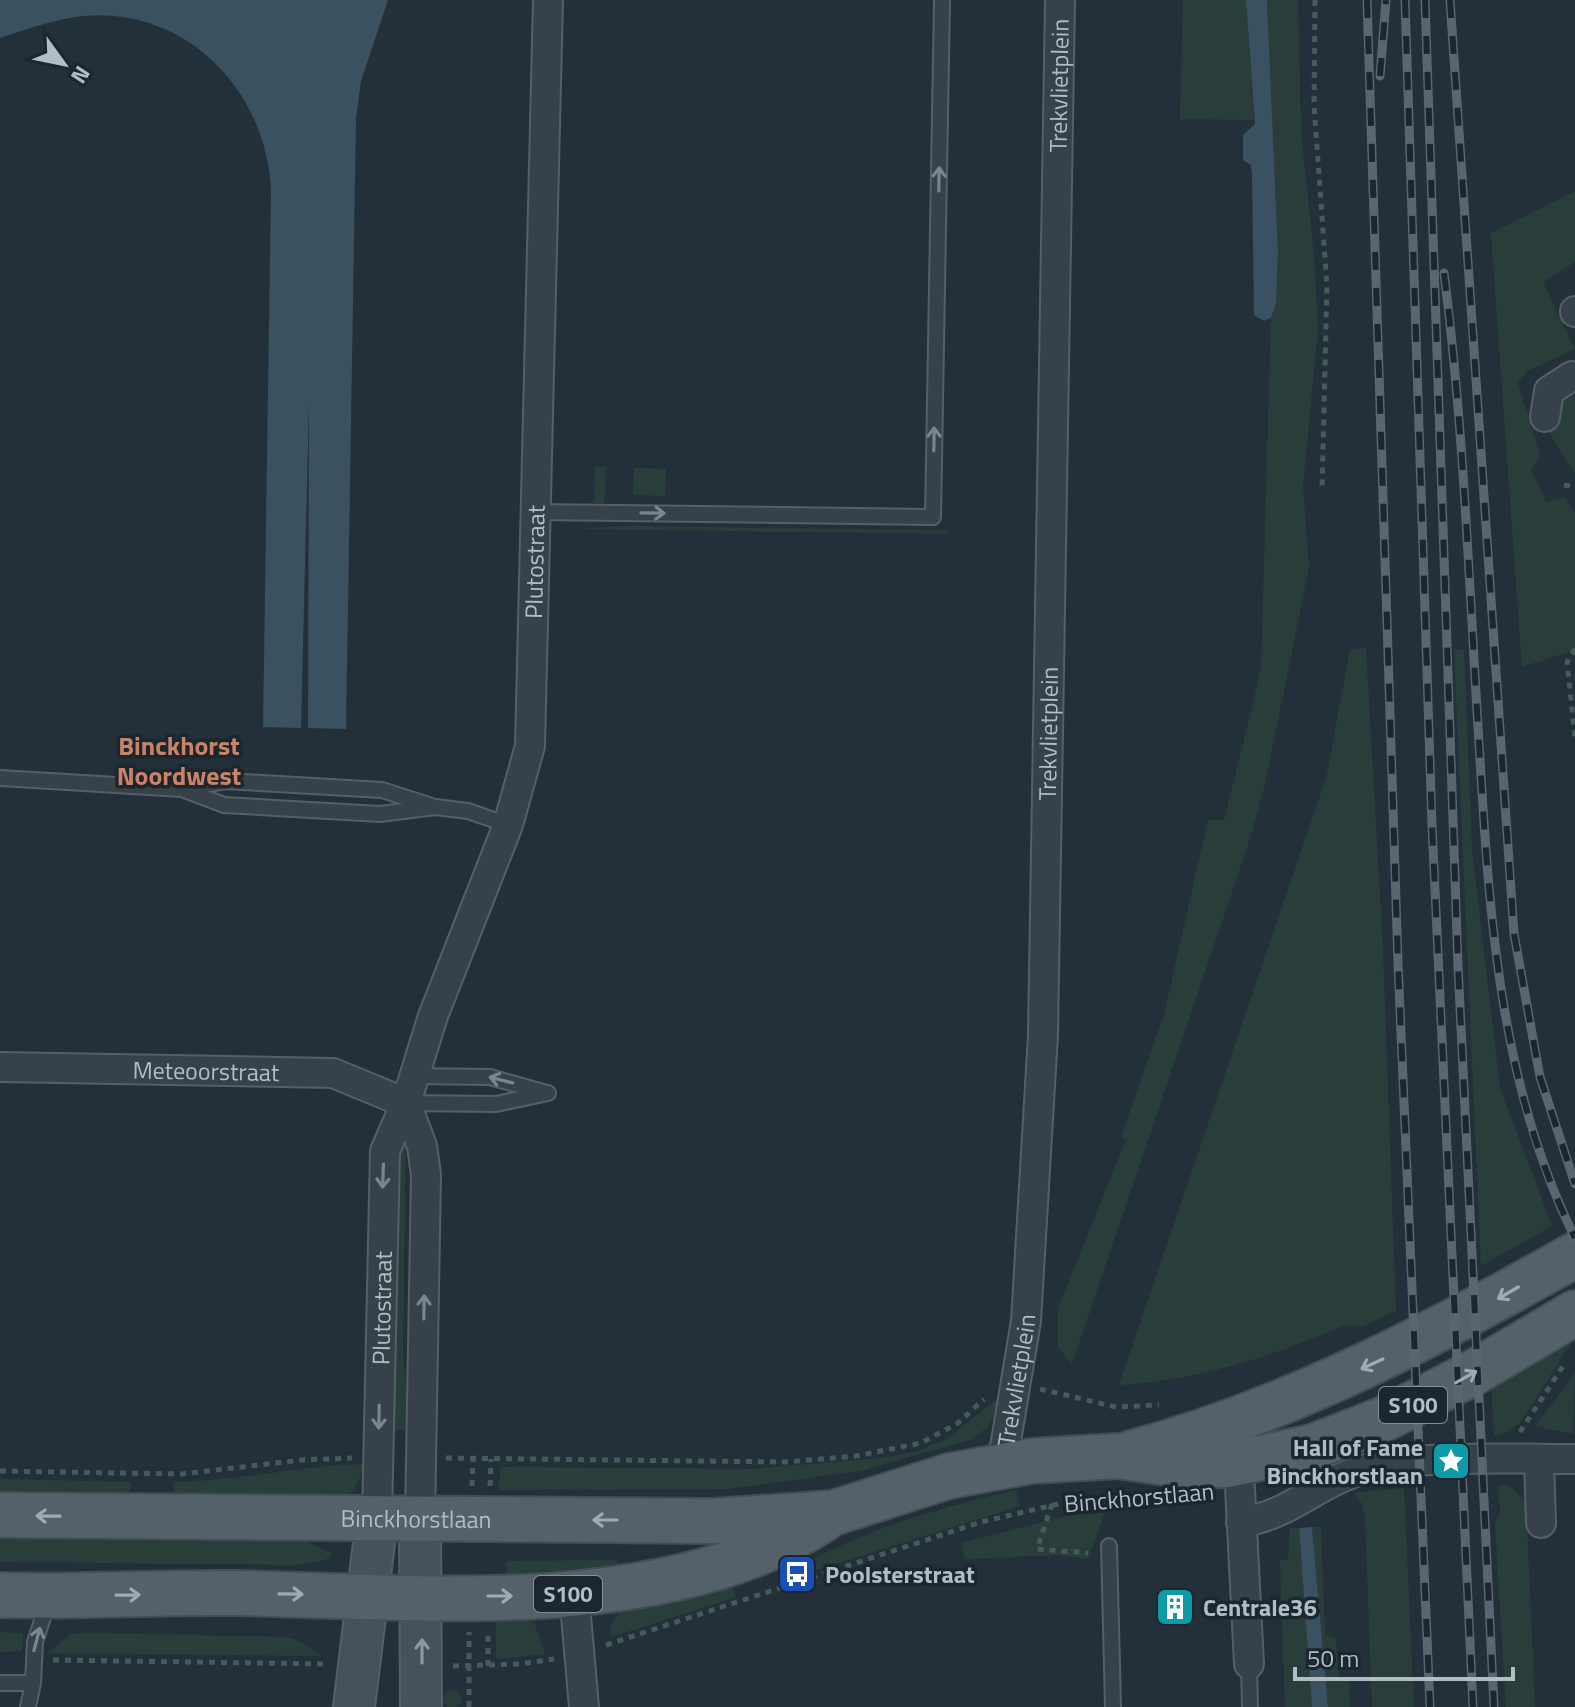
<svg xmlns="http://www.w3.org/2000/svg" width="1575" height="1707" font-family="'Titillium Web',sans-serif">
	<style>
		.green { fill: #293e3b }
		.water { fill: #3a5161 }
		.lines { fill: none; stroke-linecap: round; stroke-linejoin: round }
		.lane-casing { stroke: #555f67; stroke-width: 18 }
		.street-casing { stroke: #555f67; stroke-width: 32 }
		.secondary-casing { stroke: #555f67; stroke-width: 44 }
		.primary-casing { stroke: #434d55; stroke-width: 48 }
		.path { stroke: #475a5a; stroke-width: 5; stroke-dasharray: 6 6; stroke-linecap: butt }
		.lane { stroke: #374149; stroke-width: 14 }
		.street { stroke: #374149; stroke-width: 28 }
		.secondary { stroke: #46515c; stroke-width: 40 }
		.primary { stroke: #556169; stroke-width: 44 }
		.rail-casing { stroke: #596670; stroke-width: 9 }
		.rail { stroke: #1c262e; stroke-width: 6; stroke-dasharray: 18; stroke-linecap: butt }
		.oneway { stroke: #7b858d }
		.oneway2 { stroke: #9faab3 }
		.oneway3 { stroke: #8c97a0 }
		.labels { text-anchor: middle; dominant-baseline: central; stroke-width: 7; stroke-linejoin: round; paint-order: stroke }
		.shield { fill: #1c262e; stroke: #858f98; stroke-width: 2 }
		.shield-label { font-size: 22px; font-weight: bold; fill: #b2bcc5 }
		.street-label { font-size: 24px; fill: #b2bcc5; stroke: #1c262e }
		.poi-label { font-size: 24px; font-weight: bold; fill: #b2bcc5; stroke: #1c262e; text-anchor: start }
		.neighbourhood-label { font-size: 26px; font-weight: bold; fill: #cb8367; stroke: #1c262e }
	</style>
	<rect width="100%" height="100%" fill="#243039"/>
	<!-- green -->
	<path class="green" d="M1183 0H1246L1254 120 1180 119Z
		M1267 0H1298L1301 132 1314 256 1318 329 1303 485 1309 568 1264 788 1248 845 1072 1364 1058 1347V1308L1126 1140 1121 1137 1164 1014 1208 820H1224L1261 670 1271 318 1276 304 1278 252Z
		M1575 191V262L1543 282 1575 349 1527 371 1518 383 1540 455 1531 470 1546 502 1565 497 1575 512V650L1522 667 1491 233Z
		M1573 395 1575 399V474L1539 416Z
		M595 467H606L604 503H594Z
		M634 468 666 469 665 496 633 495Z
		M631 526 949 530 948 534 574 529Z
		M1366 648 1383 951 1396 1311 1363 1326 1346 1325C1273 1356 1199 1380 1119 1385L1327 775 1350 649Z
		M1454 649 1464 650 1472 850 1500 1088 1552 1226 1481 1266Z
		M398 1127H406L403 1357 411 1430H393Z
		M1575 1336 1522 1421 1508 1432 1494 1436 1491 1385Z
		M1575 1373 1573 1434 1535 1426Z
		M994 1401H999V1405L988 1427 970 1440 860 1471 727 1489 499 1490 500 1467 750 1469 882 1458 917 1451 947 1439Z
		M364 1464C361 1477 355 1494 341 1499 298 1514 221 1493 174 1492V1482C238 1481 300 1466 364 1464Z
		M0 1479 131 1482 130 1492 62 1501H0Z
		M1508 1485 1526 1501 1535 1707H1506L1495 1524 1500 1513 1498 1486Z
		M1404 1488 1414 1707H1372L1365 1518 1363 1505 1354 1493Z
		M1016 1490 1020 1506 804 1574 801 1565C869 1529 941 1507 1016 1490Z
		M1106 1510 1088 1559 1058 1555 965 1559 961 1543 1065 1516Z
		M1312 1527H1321L1325 1635 1336 1638 1339 1680 1349 1681 1350 1707H1328Z
		M1290 1528H1299L1312 1707H1285L1280 1560H1288Z
		M0 1530 296 1537 333 1554 325 1560 297 1565 0 1562Z
		M617 1560 619 1573 506 1583 507 1561Z
		M733 1588 736 1597 611 1637C609 1585 696 1592 733 1588Z
		M496 1611 534 1622 545 1654 496 1659Z
		M0 1632 23 1634 22 1651 0 1652Z
		M92 1633 286 1637 299 1641 321 1656 48 1653 71 1634Z
		M443 1699a9 9 0 1 1 18 0a9 9 0 1 1-18 0Z"/>
	<!-- water -->
	<path class="water" d="M0 0H388L361 81 356 118 346 729 308 728 309 402 301 728 263 727 271 191C267 91 187 7 83 16 55 19 27 29 0 38Z
		M1246 0H1267L1278 252 1276 304 1271 318 1264 321 1254 315 1252 176 1251 165 1243 160V135L1255 124Z
		M1312 1527 1328 1707H1312L1299 1528Z"/>
	<g class="lines">
		<!-- lane casing -->
		<g class="lane-casing">
			<path id="lane" d="M536 512 933 517 942 0
				M0 778 182 789
				M226 781 382 790 435 807 380 814 224 805 182 789Z
				M435 807 468 811 508 825
				M413 1076 490 1077 543 1092
				M406 1103 496 1104 548 1093
				M1109 1546 1113 1707
				M1249 1664 1250 1707
				M0 1683H33L28 1707
				M33 1683 35 1642 48 1602"/>
		</g>
		<!-- street casing -->
		<g class="street-casing">
			<g id="street">
				<path d="M1575 311V312"/>
				<path d="M1545 417 1549 391 1572 376"/>
				<path id="s1" d="M0 1067 333 1073 406 1103"/>
				<path d="M406 1103 422 1146 426 1175 420 1519"/>
				<path d="M1233 1450 1240 1488 1249 1664"/>
				<path d="M1539 1459 1541 1523"/>
				<path id="s2" d="M1002 1465 1026 1321 1043 1035 1060 0"/>
				<path id="s3" d="M377 1518 385 1151 406 1103 433 1016 508 825 530 746 548 0"/>
				<path d="M1241 1522C1287 1517 1316 1484 1359 1471 1415 1454 1515 1459 1575 1459"/>
				<path d="M574 1593 584 1707"/>
			</g>
		</g>
		<!-- secondary casing -->
		<g class="secondary-casing">
			<path id="secondary" d="M420 1519 421 1707
				M354 1707 377 1518"/>
		</g>
		<!-- primary casing -->
		<g class="primary-casing">
			<g id="primary">
				<path d="M1132 1453C1290 1410 1433 1335 1575 1255"/>
				<path id="s4" d="M0 1515 713 1521 833 1513 949 1476 1031 1461 1118 1456 1187 1466 1227 1465 1312 1447 1384 1419 1473 1373 1575 1313"/>
				<path d="M0 1595C79 1597 158 1592 237 1593 418 1597 666 1622 824 1519"/>
			</g>
		</g>
		<!-- path -->
		<path class="path" d="M1315 0 1314 105 1327 286 1322 490
			M1564 485 1575 487
			M1575 649 1567 662 1575 737
			M1040 1389 1116 1407 1159 1405
			M1520 1432 1565 1363
			M446 1458 785 1462 856 1456 921 1443 958 1423 984 1399
			M0 1471 182 1474 301 1460 352 1458
			M472 1486 473 1459
			M490 1486 491 1459
			M1052 1504 1037 1549 1088 1553
			M606 1645 981 1522 1084 1498 1122 1495
			M53 1660 327 1664
			M453 1666 520 1664 554 1659
			M488 1666V1632
			M469 1707V1632"/>
		<!-- lane -->
		<use href="#lane" class="lane"/>
		<!-- street -->
		<use href="#street" class="street"/>
		<!-- secondary -->
		<use href="#secondary" class="secondary"/>
		<!-- primary -->
		<use href="#primary" class="primary"/>
		<!-- rail casing -->
		<g class="rail-casing">
			<path id="rail" d="M1367 0 1398 963 1430 1707
				M1405 0 1432 825 1473 1707
				M1425 0 1458 966 1494 1707
				M1450 0 1514 934 1540 1077 1575 1184
				M1380 76 1386 0
				M1444 273C1464 429 1469 586 1479 743 1489 912 1499 1084 1575 1238"/>
		</g>
		<!-- rail -->
		<use href="#rail" class="rail"/>
	</g>
	<!-- one-way arrows -->
	<defs><path id="oneway-shaft" d="M-6 0H5M1.5-3L5.5 0L1.5 3" fill="none" stroke-width="1.6" stroke-linecap="round" stroke-linejoin="round" transform="scale(2)"/></defs>
	<g class="oneway">
		<use href="#oneway-shaft" transform="translate(939 179) rotate(-89)"/>
		<use href="#oneway-shaft" transform="translate(934 439) rotate(-89)"/>
		<use href="#oneway-shaft" transform="translate(653 513) rotate(1)"/>
		<use href="#oneway-shaft" transform="translate(501 1080) rotate(-166)"/>
		<use href="#oneway-shaft" transform="translate(383 1176) rotate(92)"/>
		<use href="#oneway-shaft" transform="translate(424 1307) rotate(-89)"/>
		<use href="#oneway-shaft" transform="translate(379 1417) rotate(91)"/>
		<use href="#oneway-shaft" transform="translate(37 1639) rotate(-75)"/>
	</g>
	<g class="oneway2">
		<use href="#oneway-shaft" transform="translate(1508 1293) rotate(150)"/>
		<use href="#oneway-shaft" transform="translate(1372 1364) rotate(155)"/>
		<use href="#oneway-shaft" transform="translate(1466 1377) rotate(-29)"/>
		<use href="#oneway-shaft" transform="translate(48 1516) rotate(-179)"/>
		<use href="#oneway-shaft" transform="translate(605 1520) rotate(-180)"/>
		<use href="#oneway-shaft" transform="translate(291 1594) rotate(1)"/>
		<use href="#oneway-shaft" transform="translate(128 1595) rotate(-1)"/>
		<use href="#oneway-shaft" transform="translate(500 1596)"/>
	</g>
	<use class="oneway3" href="#oneway-shaft" transform="translate(422 1651) rotate(-90)"/>
	<!-- icons -->
	<defs>
		<g id="sight-square" transform="scale(2)"><rect x="-9" y="-9" width="18" height="18" rx="4" fill="#0f9aa8" stroke="#1c262e"/><path d="M0-6L1.8-2.2L6-1.7L2.9 1.2L3.7 5.4L0 3.3L-3.7 5.4L-2.9 1.2L-6-1.7L-1.8-2.2Z" fill="#fff"/></g>
		<g id="bus-square" transform="scale(2)"><rect x="-9" y="-9" width="18" height="18" rx="4" fill="#1a4fb4" stroke="#1c262e"/><path d="M-5-6H5V4H4V6H2V4H-2V6H-4V4H-5ZM-3.5-4V0h7V-4ZM-3.5 1.2v1.5H-2V1.2ZM2 1.2v1.5H3.5V1.2Z" fill="#fff"/></g>
		<g id="building-square" transform="scale(2)"><rect x="-9" y="-9" width="18" height="18" rx="4" fill="#0f9aa8" stroke="#1c262e"/><path d="M-4-6H4V6H1V3H-1V6H-4ZM-2.5-4.3h1.7v1.8h-1.7ZM.8-4.3h1.7v1.8H.8ZM-2.5-1h1.7V.8h-1.7ZM.8-1h1.7V.8H.8Z" fill="#fff"/></g>
	</defs>
	<g fill-rule="evenodd">
		<use href="#sight-square" x="1451" y="1461"/>
		<use href="#bus-square" x="797" y="1574"/>
		<use href="#building-square" x="1175" y="1607"/>
	</g>
	<g class="labels">
		<!-- shield labels -->
		<g class="shield">
			<rect x="1379" y="1387" width="68" height="36" rx="6"/>
			<rect x="534" y="1576" width="68" height="36" rx="6"/>
		</g>
		<g class="shield-label">
			<text x="1413" y="1405">S100</text>
			<text x="568" y="1594">S100</text>
		</g>
		<!-- street labels -->
		<g class="street-label">
			<text stroke="none"><textPath href="#s2" startOffset="1382">Trekvlietplein</textPath></text>
			<text stroke="none"><textPath href="#s3" startOffset="982">Plutostraat</textPath></text>
			<text stroke="none"><textPath href="#s2" startOffset="734">Trekvlietplein</textPath></text>
			<text stroke="none"><textPath href="#s1" startOffset="206">Meteoorstraat</textPath></text>
			<text stroke="none"><textPath href="#s3" startOffset="210">Plutostraat</textPath></text>
			<text stroke="none"><textPath href="#s2" startOffset="86">Trekvlietplein</textPath></text>
			<text transform="translate(1139 1497) rotate(-5)">Binckhorstlaan</text>
			<text stroke="none"><textPath href="#s4" startOffset="416">Binckhorstlaan</textPath></text>
		</g>
		<!-- poi labels -->
		<g class="poi-label">
			<text x="1423" y="1447" text-anchor="end">Hall of Fame<tspan x="1423" dy="28">Binckhorstlaan</tspan></text>
			<text x="825" y="1574">Poolsterstraat</text>
			<text x="1203" y="1607">Centrale36</text>
		</g>
		<!-- neighbourhood labels -->
		<g class="neighbourhood-label">
			<text x="179" y="745">Binckhorst<tspan x="179" dy="30">Noordwest</tspan></text>
		</g>
	</g>
	<!-- north arrow -->
	<g transform="translate(64 64) rotate(123)" stroke="#1c262e" stroke-width="6" paint-order="stroke">
	<path d="M0-6L14 30L0 20L-14 30Z" fill="#b2bcc5"/>
	<text y="-12" font-size="22" font-weight="bold" text-anchor="middle" fill="#b2bcc5">N</text>
	</g>
	<!-- scale -->
	<path d="M1295 1667v12h218v-12" fill="none" stroke="#b2bcc5" stroke-width="4"/>
	<text x="1307" y="1667" font-size="24" fill="#b2bcc5" stroke="#1c262e" stroke-width="6" paint-order="stroke">50 m</text>
</svg>
